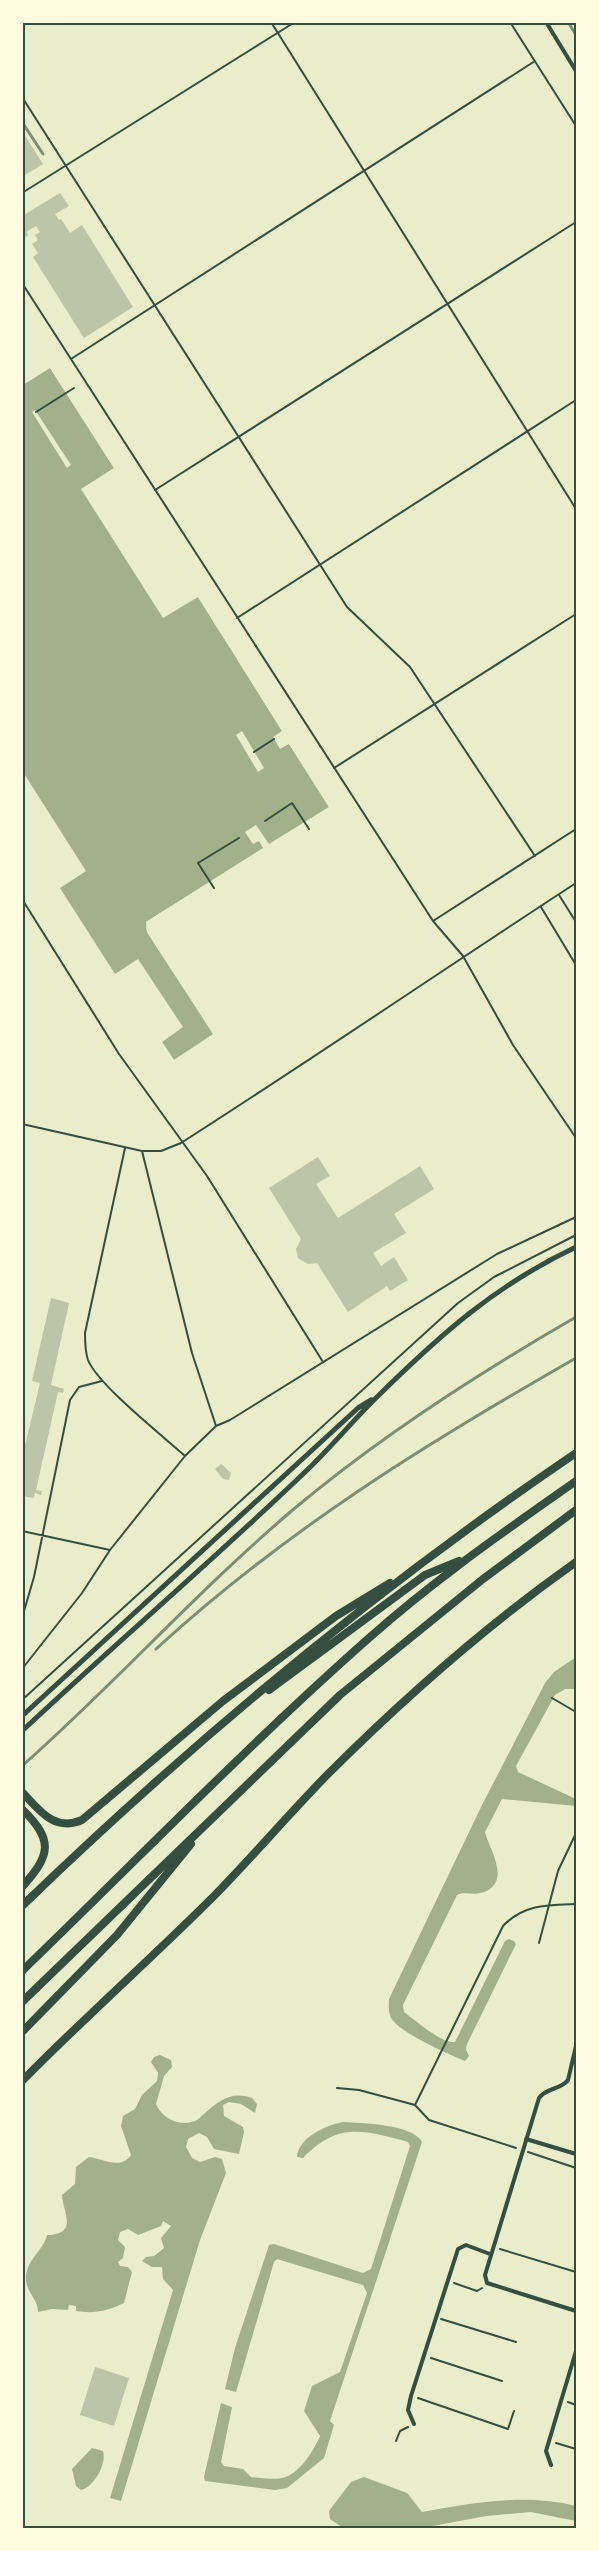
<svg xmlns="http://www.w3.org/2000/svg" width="599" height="2551" font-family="'Asap Condensed',sans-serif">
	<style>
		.water { fill: #a3b18a }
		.pier { fill: #e9edc9 }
		.building { fill: #bcc5a7 }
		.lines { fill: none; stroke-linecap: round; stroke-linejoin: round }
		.path { stroke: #344e41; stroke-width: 2 }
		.service { stroke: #344e41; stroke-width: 2 }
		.minor { stroke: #344e41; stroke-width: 4 }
		.tertiary { stroke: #344e41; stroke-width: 5 }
		.motorway { stroke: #344e41; stroke-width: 8 }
		.rail { stroke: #7c8e77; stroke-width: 3 }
		.neatline { fill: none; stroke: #344e41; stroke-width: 2 }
	</style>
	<rect width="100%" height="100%" fill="#e9edc9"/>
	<!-- water -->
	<path class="water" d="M50 368 114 468 81 489 163 618 198 597 282 731 273 737 280 749 289 744 329 807 146 922 147 932 214 1035 174 1060 162 1042 183 1027 138 959 115 974 60 888 86 871 23 772V385Z
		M576 1657V1689H565L555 1695 516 1766 518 1772 576 1799V1806L502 1799 485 1832C489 1849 512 1881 484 1892 474 1896 466 1891 457 1895L403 2005 404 2012C415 2020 442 2044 455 2042L505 1941 509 1939 514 1941 516 1944 467 2044 466 2050 469 2056 465 2061C448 2054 400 2033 391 2018 388 2012 389 2005 389 1999L482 1805 545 1683 554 1672Z
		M160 2055 171 2060 172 2067 164 2076 156 2104C162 2118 178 2127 195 2121 198 2120 201 2116 204 2114 220 2100 231 2091 252 2098L257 2104 255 2113 241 2104 229 2102 223 2105 224 2116 243 2127 244 2132 239 2154 214 2149 207 2137 199 2133 188 2139 186 2147 192 2158 200 2162 215 2157 222 2159 226 2173 200 2240 121 2501 110 2498 173 2290 163 2279 162 2267H152L142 2261 146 2257 154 2256 164 2248 161 2238 171 2226 163 2221 161 2226 138 2235 128 2229 120 2232 118 2240 125 2247 123 2258 118 2262 120 2266 128 2267 132 2272 124 2303C108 2311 94 2314 76 2311V2306L69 2305 68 2310 52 2309 38 2312C38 2299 27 2293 26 2280 25 2260 43 2252 47 2235 79 2234 63 2213 62 2195L75 2184 76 2167 89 2157C103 2159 121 2170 131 2155L121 2126 123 2116 135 2109 142 2095 157 2081 158 2073 151 2062 154 2057Z
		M343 2122C361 2123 413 2124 422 2142L330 2421 334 2425 324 2458 287 2488 275 2490 205 2481 204 2477 221 2403 232 2407 221 2462 224 2466 243 2469 251 2477C260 2478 273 2480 282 2478 299 2475 314 2450 320 2436L304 2411 312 2386 340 2372 367 2293 363 2285 277 2259 274 2262 236 2392 225 2389 235 2348 269 2245 274 2244 363 2273 371 2269 410 2146 408 2142C363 2130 338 2122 303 2158L297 2157C298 2138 326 2125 343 2122Z
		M92 2448 103 2451C107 2464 94 2487 81 2490L76 2486 72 2469Z
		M364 2477 407 2493 422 2512C474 2503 524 2493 576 2506V2521L531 2512 486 2516 422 2528H343L330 2519 329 2511 351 2482Z"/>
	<!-- pier -->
	<path class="pier" d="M52 366 116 466 114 468 50 368Z
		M35 410 71 465 67 468 32 412Z
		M200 595 223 633 224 634H221L198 597Z
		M239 657 284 730 282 731 237 659Z
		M242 731 264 768 258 772 236 735Z
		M292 742 331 808 148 924 149 931 216 1034 173 1063 160 1044 162 1042 174 1060 213 1034 147 932 146 922 263 848 259 841 253 844 245 832 256 825 269 844 329 807 289 744Z"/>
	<!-- building -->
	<path class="building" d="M22 131 43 164 22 177Z
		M60 193 69 206 55 214 59 220 61 219 70 233 82 225 133 307 84 338 33 257 38 253 32 244 38 240 35 235 40 232 36 226 26 232 29 235 22 239V216Z
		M318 1157 330 1176 316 1184 338 1218 420 1166 434 1189 394 1214 406 1233 373 1253 381 1266 394 1257 408 1280 390 1291 387 1286 348 1312 317 1263 308 1264 298 1258 296 1249 301 1239 269 1188Z
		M51 1298 69 1303 51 1385 64 1389 63 1393 58 1392 36 1490 42 1491 41 1495 35 1493 34 1498 22 1496V1458L40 1383 32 1381Z
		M221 1464 231 1473 229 1480 223 1479 215 1469Z
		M95 2367 129 2378 114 2426 80 2415Z"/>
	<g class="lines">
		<!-- path -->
		<path class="path" d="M36 412 74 388
			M254 752 274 739
			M265 821 292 803 309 829
			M214 888 198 863 239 838
			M552 1698 576 1712
			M22 1700 458 1303 494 1277 576 1235
			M539 1943 558 1871 576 1833
			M337 2088 359 2090 415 2105 429 2120 516 2148
			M415 2105 503 1926C524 1904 548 1905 576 1904
			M528 2152 576 2168
			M500 2249 576 2272
			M454 2283 477 2291 482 2288
			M441 2319 516 2342
			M431 2358 502 2381
			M418 2398 508 2429 514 2411
			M568 2402 576 2405
			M396 2441 400 2431 408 2427
			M556 2443 576 2449"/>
		<!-- service -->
		<path class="service" d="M271 22 576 509
			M510 22 576 126
			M22 97 347 607 410 667 535 856
			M22 193 295 22
			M22 283 433 921 463 956 513 1045 576 1138
			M71 359 535 61
			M155 490 576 222
			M237 618 576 400
			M334 768 576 614
			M559 895 576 922
			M22 899 119 1054 207 1176 323 1362
			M541 907 576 965
			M433 921 576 829
			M22 1124 142 1151H161L181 1143C314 1058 444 969 576 883
			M125 1148 85 1333C85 1343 85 1351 88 1360 98 1385 163 1436 185 1456
			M142 1151 192 1353 216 1426
			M22 1531 110 1550
			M22 1618 34 1577 70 1400 79 1387 102 1381
			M22 1669 82 1593 110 1550 185 1456 216 1426 230 1420 497 1254 576 1217"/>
		<!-- minor -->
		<path class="minor" d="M546 22 576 71
			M576 2046 568 2080C561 2090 547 2087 539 2098L485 2275 487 2283 576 2311
			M526 2139 576 2154
			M414 2424 408 2410 411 2396 458 2249 466 2245 490 2254
			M551 2465 546 2451 576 2351"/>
		<!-- tertiary -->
		<path class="tertiary" d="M22 1716 358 1408 371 1400
			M22 1731C115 1644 211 1562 303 1474 330 1449 353 1420 379 1395 442 1333 496 1285 576 1247"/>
		<!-- motorway -->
		<path class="motorway" d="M269 1690 425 1575 459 1561
			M22 1792C40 1811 54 1832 82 1820L223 1701 336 1616 390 1583
			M22 1809C54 1840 51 1855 22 1887
			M22 1906C194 1740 378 1587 576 1453
			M22 1971C137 1860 249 1744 369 1638 434 1580 505 1531 576 1481
			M22 2002 340 1695 483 1579 576 1510
			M22 2032 117 1935 191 1844
			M22 2081C85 2017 152 1958 215 1895 253 1856 289 1814 327 1775 404 1698 487 1625 576 1562"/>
		<!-- rail -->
		<path class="rail" d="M568 22 576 35
			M22 122 43 154
			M156 1649C286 1530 424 1445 576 1358
			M22 1766C116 1683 199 1589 295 1508 382 1435 477 1374 576 1317"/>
	</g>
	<!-- border -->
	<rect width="599" height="2551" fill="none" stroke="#fefae0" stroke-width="48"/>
	<rect x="24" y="24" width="551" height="2503" class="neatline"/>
</svg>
